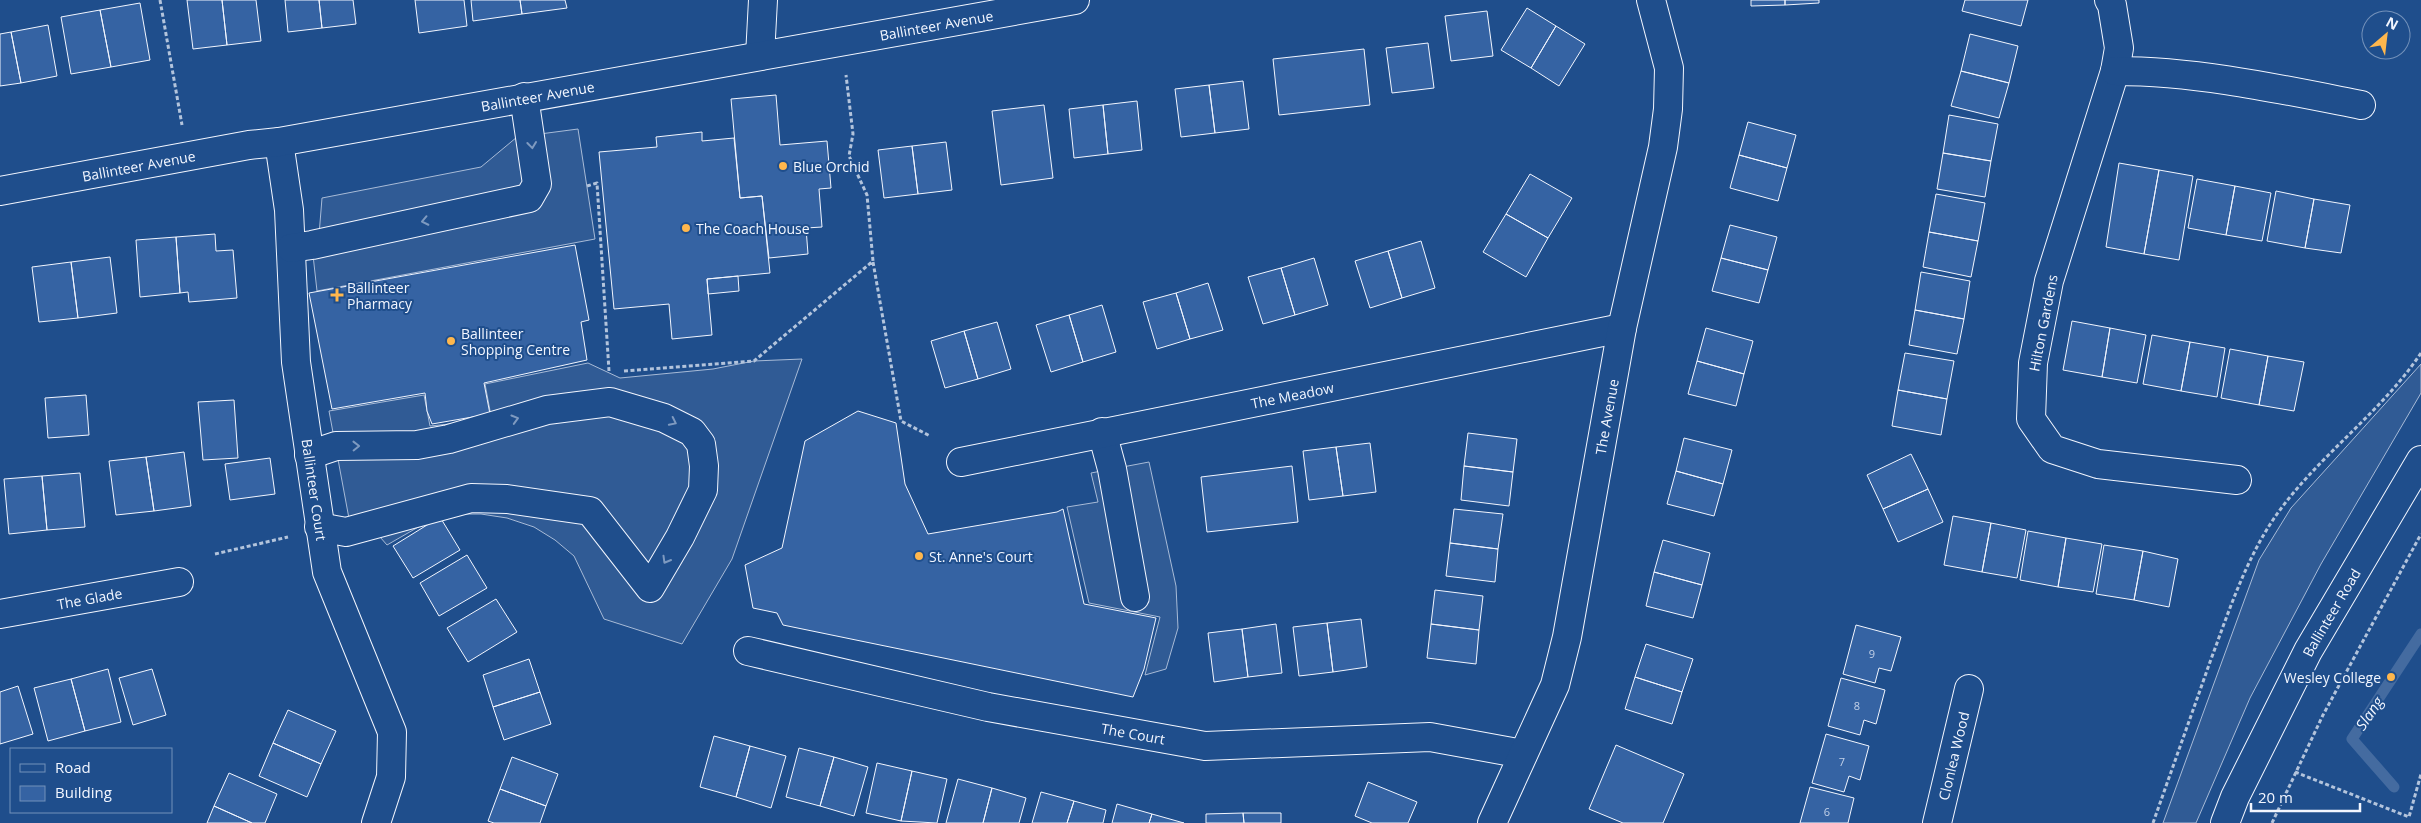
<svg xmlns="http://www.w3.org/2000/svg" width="2421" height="823" font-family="'Open Sans',sans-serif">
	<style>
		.built { fill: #305b95; stroke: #a8bbd7 }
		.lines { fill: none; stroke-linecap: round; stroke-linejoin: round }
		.stream { stroke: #446ba0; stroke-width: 11 }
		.building { fill: #3563a3; stroke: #f2f6ff }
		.minor-casing { stroke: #f2f6ff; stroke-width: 30 }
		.major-casing { stroke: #f2f6ff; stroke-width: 30 }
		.path { stroke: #b3c4dc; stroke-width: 3; stroke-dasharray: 4 2.5; stroke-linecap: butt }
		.minor { stroke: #1f4e8c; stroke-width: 28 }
		.major { stroke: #1f4e8c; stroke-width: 28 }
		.oneway { stroke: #7e9ac0 }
		.poi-dot { fill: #ffb74d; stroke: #1f4e8c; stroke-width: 2 }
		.labels { text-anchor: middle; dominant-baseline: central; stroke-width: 4; stroke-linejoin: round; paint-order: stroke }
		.number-label { font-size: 11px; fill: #c3d1e8 }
		.street-label { font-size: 14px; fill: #f2f6ff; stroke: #1f4e8c }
		.poi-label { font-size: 14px; fill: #f2f6ff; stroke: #1f4e8c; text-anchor: start }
		.water-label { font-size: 15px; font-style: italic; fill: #f2f6ff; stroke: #1f4e8c }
	</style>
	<rect width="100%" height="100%" fill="#1f4e8c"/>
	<!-- built -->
	<path class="built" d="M578 129 595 239 317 291 312 246 319 235 322 198 481 167 517 137Z
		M802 359 732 559 682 644 604 619 574 556 555 540 534 527 507 518 481 514H441L387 545 380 537 353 540 329 411 424 395 430 426 459 423 491 416 485 384 588 363 620 378 713 369 754 361Z
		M2421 364V393L2321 564 2250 698 2196 823H2163L2259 560 2291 508Z
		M1149 462 1176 586 1178 628 1166 669 1145 675 1160 617 1089 603 1067 507 1098 502 1091 473Z"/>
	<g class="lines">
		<!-- stream -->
		<path class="stream" d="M2394 787 2352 739 2421 634"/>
	</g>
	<!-- building -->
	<path class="building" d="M187 0H222L227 45 193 49Z
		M222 0H256L261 41 227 45Z
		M285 0H319L322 28 288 32Z
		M319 0H353L356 24 322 28Z
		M415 0H464L467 26 419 33Z
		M471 0H520L522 14 473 21Z
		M520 0H565L567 8 522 14Z
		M1751 0H1785V5L1751 6Z
		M1785 0H1819V3L1785 5Z
		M1965 0H2028L2021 26 1962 11Z
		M140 3 150 60 111 67 100 10Z
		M1527 8 1556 26 1531 68 1501 50Z
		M100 10 111 67 71 74 61 17Z
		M1487 11 1493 56 1451 61 1445 16Z
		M48 25 57 76 21 83 11 32Z
		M1556 26 1585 44 1559 86 1531 68Z
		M11 32 21 83 0 86V34Z
		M1970 34 2018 46 2009 83 1961 71Z
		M1428 43 1434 88 1392 93 1386 48Z
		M1364 49 1370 105 1279 115 1273 59Z
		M1961 71 2009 83 1999 118 1951 106Z
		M1243 81 1249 129 1215 133 1209 85Z
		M1209 85 1215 133 1181 137 1175 89Z
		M776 95 780 145 827 141 831 188 819 189 822 227 806 228 808 254 769 258 762 196 740 198 731 99Z
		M1137 101 1142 150 1108 154 1103 105Z
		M1044 105 1053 178 1001 185 992 111Z
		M1103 105 1108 154 1074 158 1069 109Z
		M1949 115 1998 124 1991 161 1943 153Z
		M1748 122 1796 135 1787 168 1739 155Z
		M702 132V141L734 138 740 198 762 196 770 273 707 279 712 335 672 339 669 304 614 309 599 152 657 147 656 137Z
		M946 142 952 190 918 194 912 146Z
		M912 146 918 194 884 198 878 150Z
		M1943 153 1991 161 1985 197 1937 189Z
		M1739 155 1787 168 1778 201 1730 188Z
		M2119 163 2159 170 2144 254 2106 247Z
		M2159 170 2193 176 2179 260 2144 254Z
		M1530 174 1572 198 1548 238 1506 214Z
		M2197 179 2235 186 2226 235 2188 228Z
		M2235 186 2271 193 2262 241 2226 235Z
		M2276 191 2314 199 2305 248 2267 241Z
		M1936 194 1985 203 1978 241 1929 232Z
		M2314 199 2350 205 2341 253 2305 248Z
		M1506 214 1548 238 1526 277 1483 252Z
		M1730 225 1777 237 1768 270 1721 258Z
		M1929 232 1978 241 1971 277 1923 267Z
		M215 234 216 251 233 250 237 298 189 302 188 292 180 293 176 237Z
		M176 237 180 293 140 297 136 240Z
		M1421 241 1435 288 1402 298 1388 251Z
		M575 245 589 320 581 322 587 360 484 383 490 414 432 424 427 411 425 393 332 409 309 293Z
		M1388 251 1402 298 1370 308 1355 261Z
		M110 257 117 313 78 318 71 262Z
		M1314 258 1328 305 1295 315 1281 268Z
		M1721 258 1768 270 1759 303 1712 291Z
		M71 262 78 318 39 322 32 267Z
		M1281 268 1295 315 1263 324 1248 277Z
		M1921 272 1970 281 1964 319 1915 310Z
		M738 276 739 291 708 294 707 279Z
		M1208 283 1223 330 1190 339 1176 293Z
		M1176 293 1190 339 1157 349 1143 302Z
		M1102 305 1116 352 1083 362 1069 315Z
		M1915 310 1964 319 1957 354 1909 345Z
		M1069 315 1083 362 1051 372 1036 325Z
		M2072 321 2110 328 2102 377 2063 370Z
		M997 322 1011 369 978 379 964 331Z
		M1706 328 1753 341 1744 374 1697 361Z
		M2110 328 2146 335 2137 383 2102 377Z
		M964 331 978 379 945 388 931 341Z
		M2152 335 2190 342 2181 391 2143 384Z
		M2190 342 2225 348 2217 397 2181 391Z
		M2230 349 2268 356 2259 405 2221 398Z
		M1905 353 1954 361 1947 399 1898 390Z
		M2268 356 2304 362 2294 411 2259 405Z
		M1697 361 1744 374 1736 406 1688 394Z
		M1898 390 1947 399 1941 435 1892 426Z
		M86 395 89 435 48 438 45 398Z
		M234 400 238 458 203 460 198 402Z
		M858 411 896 423 905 484 928 534 1057 512 1063 509 1084 604 1156 618 1144 669 1133 697 783 625 777 613 753 608 745 565 782 548 805 441Z
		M1468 433 1517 439 1513 472 1464 466Z
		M1684 438 1732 450 1723 484 1676 471Z
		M1370 443 1376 492 1343 496 1336 447Z
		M1336 447 1343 496 1309 500 1303 451Z
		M184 452 191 506 154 511 146 457Z
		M1911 454 1928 489 1883 509 1867 475Z
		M146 457 154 511 116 515 109 461Z
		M270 458 275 494 230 500 225 464Z
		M1292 466 1298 522 1207 532 1201 477Z
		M1464 466 1513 472 1509 506 1461 500Z
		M1676 471 1723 484 1714 516 1667 504Z
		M80 473 85 527 47 530 42 476Z
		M42 476 47 530 9 534 4 479Z
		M1928 489 1943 522 1898 542 1883 509Z
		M1454 509 1503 514 1498 549 1450 543Z
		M1953 516 1991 523 1982 572 1944 565Z
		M440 517 460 550 413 578 393 546Z
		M1991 523 2026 530 2017 578 1982 572Z
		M2028 531 2066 538 2058 587 2020 580Z
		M2066 538 2102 544 2093 592 2058 587Z
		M1663 540 1710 553 1702 585 1654 572Z
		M1450 543 1498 549 1495 582 1446 576Z
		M2104 545 2143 551 2134 600 2096 594Z
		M2143 551 2178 559 2169 607 2134 600Z
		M467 555 487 588 439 616 420 583Z
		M1654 572 1702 585 1693 618 1646 606Z
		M1435 590 1483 596 1479 630 1431 624Z
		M496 599 517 632 468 662 447 628Z
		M1361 619 1367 667 1333 672 1327 623Z
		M1327 623 1333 672 1299 676 1293 627Z
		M1276 624 1282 673 1248 677 1242 629Z
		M1431 624 1479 630 1476 664 1427 658Z
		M1856 625 1901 637 1891 671 1879 668 1875 683 1843 674Z
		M1242 629 1248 677 1214 682 1208 633Z
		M1646 644 1693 659 1682 692 1635 677Z
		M529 659 540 692 493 707 483 675Z
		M108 669 121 722 85 731 71 679Z
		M152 669 166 715 133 725 119 678Z
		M1635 677 1682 692 1672 724 1625 709Z
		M1841 678 1885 690 1876 724 1864 720 1860 735 1828 726Z
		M71 679 85 731 48 741 34 688Z
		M18 686 33 734 0 744V692Z
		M540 692 551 724 504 740 493 707Z
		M288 710 336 731 321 764 273 743Z
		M1826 734 1869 746 1860 780 1849 776 1844 792 1812 783Z
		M714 736 750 746 736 797 700 787Z
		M273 743 321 764 307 797 259 776Z
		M1616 745 1684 774 1663 823H1623L1589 809Z
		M750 746 786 756 771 808 736 797Z
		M799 748 834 757 820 806 786 797Z
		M512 757 558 774 546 806 500 789Z
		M834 757 868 767 854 816 820 806Z
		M877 763 912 771 901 821 866 813Z
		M912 771 947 779 937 823 901 821Z
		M229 773 277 794 265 823H252L214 806Z
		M958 779 992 788 983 823H946Z
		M1368 782 1417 802 1408 823H1372L1355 816Z
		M1810 787 1854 798 1848 823H1800Z
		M992 788 1026 798 1019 823H983Z
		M500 789 546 806 540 823H494L488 821Z
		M1041 792 1074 801 1067 823H1032Z
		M1074 801 1106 810 1103 823H1067Z
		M1117 804 1152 814 1149 823H1112Z
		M214 806 252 823H207Z
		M1243 813 1244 823H1206V814Z
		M1243 813H1281V823H1244Z
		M1152 814 1184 823H1149Z"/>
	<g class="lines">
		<!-- minor casing -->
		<g class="minor-casing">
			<g id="minor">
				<path d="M2109 0 2112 5 2119 48 2115 71 2049 281 2033 363 2031 419 2052 449 2098 464 2237 480"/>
				<path d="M760 56 763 0"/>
				<path d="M2115 71C2198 71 2280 89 2361 105"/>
				<path id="s1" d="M279 142 289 210 296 362 327 572 392 732 391 777 376 823"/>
				<path id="s2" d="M0 191 249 145 279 142 1075 0"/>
				<path d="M291 248 312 245 529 198 537 184 524 97"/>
				<path d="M1102 432 1112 469 1135 597"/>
				<path d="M309 455 336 446 417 445 449 439 547 410 610 402 664 418 692 432 701 444 704 466 703 490 680 537 650 588 590 511 507 499 471 498 346 532 319 527"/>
				<path id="s3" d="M961 462 1622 328"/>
				<path id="s4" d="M0 614 179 582"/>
				<path id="s5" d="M748 651 988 707 1205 746 1430 737 1523 754"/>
				<path id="s6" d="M1492 823 1555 685 1567 637 1622 328 1663 147 1668 109 1669 68 1651 0"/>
				<path id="s7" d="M1937 823 1969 689"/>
			</g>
		</g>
		<!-- major casing -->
		<g class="major-casing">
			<g id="major">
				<path id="s8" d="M2225 823 2235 797 2308 651 2421 460"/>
			</g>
		</g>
		<!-- path -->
		<path class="path" d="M160 0 182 125
			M587 186 597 183 609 371
			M873 262 901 421 930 436
			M624 371 754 361 873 261 867 195 849 156 853 134 846 75
			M215 554 288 537
			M2295 772 2409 817 2421 774
			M2153 823C2172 769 2191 716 2210 662 2229 611 2246 558 2277 514 2319 455 2381 413 2421 353
			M2272 823 2323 715 2421 534"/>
		<!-- minor -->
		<use href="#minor" class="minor"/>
		<!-- major -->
		<use href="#major" class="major"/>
	</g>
	<!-- one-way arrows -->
	<defs><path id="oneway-chevron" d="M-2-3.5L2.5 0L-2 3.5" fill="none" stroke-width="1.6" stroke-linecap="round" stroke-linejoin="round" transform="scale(1.25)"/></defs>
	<g class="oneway">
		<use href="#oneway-chevron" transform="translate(532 145) rotate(83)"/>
		<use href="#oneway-chevron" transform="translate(425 221) rotate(168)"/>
		<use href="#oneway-chevron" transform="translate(515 419) rotate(-16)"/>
		<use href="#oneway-chevron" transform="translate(673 422) rotate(26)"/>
		<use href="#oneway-chevron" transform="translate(356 446) rotate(-1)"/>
		<use href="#oneway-chevron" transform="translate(666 560) rotate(120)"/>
	</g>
	<!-- markers -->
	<g class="poi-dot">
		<circle cx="783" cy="166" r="5"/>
		<circle cx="686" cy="228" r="5"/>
		<path d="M334.5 287.5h5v5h5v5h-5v5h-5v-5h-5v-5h5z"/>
		<circle cx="451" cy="341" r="5"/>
		<circle cx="919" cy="556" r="5"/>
		<circle cx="2391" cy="677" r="5"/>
	</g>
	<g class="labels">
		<!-- number labels -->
		<g class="number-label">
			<text x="1872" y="653">9</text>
			<text x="1857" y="705">8</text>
			<text x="1842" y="761">7</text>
			<text x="1827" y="811">6</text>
		</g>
		<!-- street labels -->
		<g class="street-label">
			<text stroke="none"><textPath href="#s2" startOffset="951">Ballinteer Avenue</textPath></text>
			<text stroke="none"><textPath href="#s2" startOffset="546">Ballinteer Avenue</textPath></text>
			<text stroke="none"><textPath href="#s2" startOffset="141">Ballinteer Avenue</textPath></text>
			<text transform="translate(2043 323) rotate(-79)">Hilton Gardens</text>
			<text stroke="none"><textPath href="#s3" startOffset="338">The Meadow</textPath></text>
			<text stroke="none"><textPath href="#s6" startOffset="425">The Avenue</textPath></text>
			<text stroke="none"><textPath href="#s1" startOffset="350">Ballinteer Court</textPath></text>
			<text stroke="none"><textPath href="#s4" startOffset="91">The Glade</textPath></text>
			<text stroke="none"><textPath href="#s8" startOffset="236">Ballinteer Road</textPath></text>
			<text stroke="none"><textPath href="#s5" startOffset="394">The Court</textPath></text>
			<text stroke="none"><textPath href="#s7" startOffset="69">Clonlea Wood</textPath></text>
		</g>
		<!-- poi labels -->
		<g class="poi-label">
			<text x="793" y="166">Blue Orchid</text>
			<text x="696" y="228">The Coach House</text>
			<text x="347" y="287">Ballinteer<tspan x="347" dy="16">Pharmacy</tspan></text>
			<text x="461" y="333">Ballinteer<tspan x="461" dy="16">Shopping Centre</tspan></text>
			<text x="929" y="556">St. Anne's Court</text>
			<text x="2381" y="677" text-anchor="end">Wesley College</text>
		</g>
		<!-- water labels -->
		<g class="water-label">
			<text transform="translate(2369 713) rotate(-56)">Slang</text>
		</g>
	</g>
	<!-- legend -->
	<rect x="10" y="748" width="162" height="65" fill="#1f4e8c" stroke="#7391ba"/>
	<rect x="20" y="764" width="25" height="8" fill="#1f4e8c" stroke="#7391ba"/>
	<text x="55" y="773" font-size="15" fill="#f2f6ff">Road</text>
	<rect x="20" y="786" width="25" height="15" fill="#3563a3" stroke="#7391ba"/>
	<text x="55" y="798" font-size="15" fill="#f2f6ff">Building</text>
	<!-- north arrow -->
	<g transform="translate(2386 35) rotate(28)"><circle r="24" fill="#1f4e8c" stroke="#7391ba"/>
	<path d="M0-4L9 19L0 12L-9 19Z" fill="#ffb74d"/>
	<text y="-8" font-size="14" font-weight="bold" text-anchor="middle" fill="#f2f6ff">N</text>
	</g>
	<!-- scale -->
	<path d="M2251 803v8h109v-8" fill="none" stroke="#f2f6ff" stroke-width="2.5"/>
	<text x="2258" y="803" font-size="15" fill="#f2f6ff" stroke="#1f4e8c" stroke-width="4" paint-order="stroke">20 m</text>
</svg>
